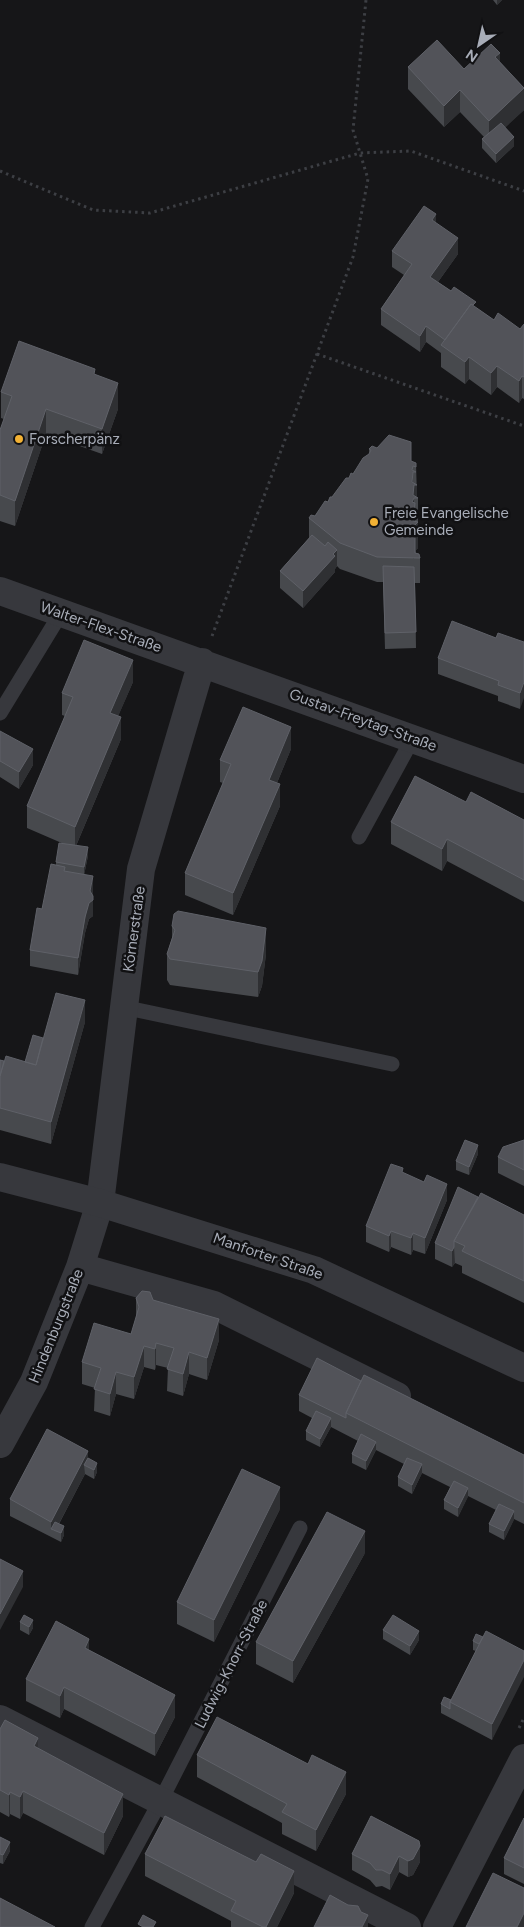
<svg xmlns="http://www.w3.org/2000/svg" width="524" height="1927" font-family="Figtree,sans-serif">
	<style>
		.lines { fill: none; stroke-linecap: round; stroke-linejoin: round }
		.path { stroke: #3d3f44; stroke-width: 3; stroke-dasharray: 2.5 4; stroke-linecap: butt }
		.service { stroke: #37383d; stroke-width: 15 }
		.minor { stroke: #37383d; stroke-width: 28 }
		.tertiary { stroke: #37383d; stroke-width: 28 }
		.wall { fill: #47494d }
		.shaded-wall { fill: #2f3033 }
		.building { fill: #525359; stroke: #5f6168 }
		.poi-dot { fill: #f2b134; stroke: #111113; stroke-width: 2 }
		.labels { text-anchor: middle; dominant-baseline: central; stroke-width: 5; stroke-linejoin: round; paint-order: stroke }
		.poi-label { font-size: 15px; fill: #a8adb8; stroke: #111113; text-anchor: start }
		.street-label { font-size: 15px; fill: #a8adb8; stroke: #111113 }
	</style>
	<rect width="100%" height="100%" fill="#161618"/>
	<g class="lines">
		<!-- path -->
		<path class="path" d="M0 171 93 210 150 213 360 153 411 151 524 191
			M317 354 524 426
			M212 636 353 257 368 179 353 130 366 0
			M519 1728 524 1718"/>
		<!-- service -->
		<path class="service" d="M0 713 61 613
			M359 837 413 738
			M123 1007 392 1064
			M92 1927 161 1800 300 1528"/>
		<!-- minor -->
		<path class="minor" d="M0 591 524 779
			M80 1267 214 1305 397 1396
			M0 1444 34 1382 80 1267 100 1203 141 869 202 662
			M0 1719 407 1927
			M437 1927 524 1758"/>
		<!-- tertiary -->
		<path class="tertiary" d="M0 1177 100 1203 314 1270 524 1368"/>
	</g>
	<!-- wall -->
	<path class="wall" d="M493 0H502L497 5Z
		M500 62 524 88V110L505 127 514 146 496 163 482 148V139L484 137 460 112 444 127 408 89V67L464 69Z
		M436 223 458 254 438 282 494 320 520 329 524 324V399L522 398 519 403 497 387 491 395 469 379 465 384 441 367V353L426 342 420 352 381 325V309L404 275 392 267V251Z
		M95 375 118 409 102 454 46 434 15 526 0 521V430L4 419 1 418V392Z
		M369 449 416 463 417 497 418 498V548L416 550V553L420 558V583H415L416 648 385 649 383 582H377L340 569 337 566 335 569V572L303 608 280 588V571L309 538V518L315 516 353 474 369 454Z
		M524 642 520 709 498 701V696L438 674V658Z
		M133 682 118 716 121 739 76 846 88 856 84 875 93 893V916L89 919 85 933 78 975 30 966V950L42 909 56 865V862L64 844 27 828V806L65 716 62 715V693Z
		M0 731 33 765 19 789 0 777Z
		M291 749 277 783 280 806 233 915 185 895V873L223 783 220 782V760Z
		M466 802 524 820V902L447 861 442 871 391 844V822Z
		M172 926 266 954 262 986 258 997 170 985 167 980V954L172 938Z
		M85 1022 51 1144 0 1130V1060L4 1061 25 1062 43 1038Z
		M524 1140V1186L498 1173V1157Z
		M478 1154 469 1175 456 1170V1161Z
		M403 1173 447 1200 425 1254 413 1250 411 1255 391 1247 389 1252 366 1242V1226Z
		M478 1197 524 1215V1303L462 1273V1266L455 1263 452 1267 435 1259V1243Z
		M136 1298 153 1300 219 1340 207 1380 189 1374 183 1396 167 1391 168 1368 156 1365 155 1370 144 1367 134 1399 116 1394 110 1416 94 1411 95 1388 82 1384V1362L131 1334 136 1319Z
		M361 1381 524 1455V1524L514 1519 504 1540 489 1532V1524L496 1510 468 1496 458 1517 444 1509V1500L450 1487 422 1473 412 1494 398 1486V1477L404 1464 376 1450 366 1470 352 1463V1454L358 1441 331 1427 320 1447 306 1440V1431L312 1418 299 1411V1395Z
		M88 1459 97 1472 94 1479 85 1474 59 1524 64 1535 61 1542 10 1516V1499Z
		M280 1509 214 1642 177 1624V1602Z
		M365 1553 293 1683 256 1664V1642Z
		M20 1622 33 1628 29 1635 20 1630Z
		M383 1630 419 1640 410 1655 383 1639Z
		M483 1637 524 1651 492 1740 441 1713V1704L451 1700 476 1651 473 1650V1641Z
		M89 1650 175 1717 155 1756 64 1709 60 1718 26 1701V1679Z
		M0 1729 38 1749 123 1816 104 1855 23 1813 20 1819 10 1814 9 1817 0 1812Z
		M197 1755 346 1794 316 1851 282 1834V1823L197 1777Z
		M371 1816 420 1862 413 1875 408 1877 399 1872 390 1890 382 1886 376 1887 370 1880 352 1870V1854Z
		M524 1818V1884L504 1874V1858Z
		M0 1837 10 1851 3 1864 0 1863Z
		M145 1854 294 1893 277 1927H231V1921L145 1876Z"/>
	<!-- shaded-wall -->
	<path class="shaded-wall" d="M497 0H502L497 5Z
		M500 53V74L495 57Z
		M524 88V110L489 143V121Z
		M460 90V112L444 127V106Z
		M514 137V146L496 163V154Z
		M436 214V230L432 220Z
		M458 238V254L430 293V277Z
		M426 326V342L420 352V336Z
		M469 357V379L465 384V362Z
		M497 366V387L491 395V373Z
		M522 376V398L519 403V381Z
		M118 383V409L102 454V429Z
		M46 409V434L15 526V501Z
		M413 466V493L414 485H417V498H414V519L415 503V525L418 522V548L416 550 415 557V555L413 559V524L412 528V470Z
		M337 550V566L335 569V572L303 608V591Z
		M133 660V682L110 735V713Z
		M524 682V698L520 709V693Z
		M121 717V739L75 848V827Z
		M291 727V749L269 802V780Z
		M33 749V765L19 789V772Z
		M280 784V806L233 915V893Z
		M447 839V861L442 871V849Z
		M88 847V856L84 875V867Z
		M93 876V893L92 901 93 896V916L89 919 85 933 78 975V958Z
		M266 928V954L262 986 258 997V972Z
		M85 1000V1022L51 1144V1122Z
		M478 1145V1154L469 1175V1167Z
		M447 1184V1200L425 1254V1238Z
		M391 1231V1247L389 1252V1236Z
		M413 1233V1250L411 1255V1238Z
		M454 1247 455 1263 452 1267V1251Z
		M219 1319V1340L207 1380V1358Z
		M156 1343V1365L155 1370V1349Z
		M144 1346V1367L134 1399V1377Z
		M189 1352V1374L183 1396V1374Z
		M116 1372V1394L110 1416V1394Z
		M331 1418V1427L320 1447V1439Z
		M376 1442V1450L366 1470V1461Z
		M88 1451V1467L84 1465 85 1474 55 1531 51 1529V1538V1522Z
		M97 1463V1472L94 1479V1470Z
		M422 1464V1473L412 1494V1485Z
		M280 1487V1509L214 1642V1620Z
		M468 1488V1497L458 1517V1508Z
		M514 1511V1520L504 1540V1531Z
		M64 1526V1535L61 1542V1533Z
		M365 1531V1553L293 1683V1661Z
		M23 1571V1587L0 1630V1614Z
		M33 1620V1628L29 1635V1627Z
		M419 1631V1640L410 1655V1646Z
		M89 1639V1661L85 1648Z
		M524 1660V1677L492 1740V1724Z
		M64 1687V1709L60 1718V1696Z
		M175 1695V1717L155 1756V1734Z
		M38 1738V1760L34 1746Z
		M346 1772V1794L316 1851V1830Z
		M23 1791V1813L20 1819V1797Z
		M10 1792V1814L9 1817V1795Z
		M123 1794V1816L104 1855V1833Z
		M10 1842V1851L3 1864V1855Z
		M420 1846V1862L413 1875 408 1877V1861Z
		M399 1856V1872L390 1890V1874Z
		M294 1871V1893L277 1927H266Z
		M524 1913V1927H517Z
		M368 1915V1927H362Z"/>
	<!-- building -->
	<path class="building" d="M437 40 464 69 491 44 500 53 495 57 524 88 489 121 460 90 444 106 408 67Z
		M501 123 514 137 496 154 482 139Z
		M424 206 436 214 432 220 458 238 430 277 451 291 454 287 476 302 473 305 471 304 445 340 426 326 420 336 381 309 412 264 392 251Z
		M471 304 494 320 498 313 520 329 524 324V377L522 376 519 381 497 366 491 373 469 357 465 362 441 345Z
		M19 341 95 369 94 374 118 383 102 429 46 409 15 501 0 495V430L12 396 1 392Z
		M389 435 411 442V461L416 463V467L413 466 412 470 416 472H413L412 482 417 485H414L413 495 418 498H414L412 502 415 503 413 521 418 522 413 527H416L413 533 415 534V553L419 554 420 558 377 557 340 543 309 518 311 515 315 516 325 501 328 502 330 497H332L346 478H349L351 473 353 474 363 458 369 454 371 450 369 449 372 446 377 448Z
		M312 535 325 546 328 542 337 550 333 554 335 556 303 591 280 571Z
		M383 566 414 567 416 632 385 633Z
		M452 621 496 638 498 633 524 642V682L520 693 498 685 499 681 438 658Z
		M84 640 133 660 110 713 121 717 75 827 27 806 73 697 62 693Z
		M243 707 291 727 269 780 280 784 233 893 185 873 231 764 220 760Z
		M0 731 33 749 19 772 0 761Z
		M415 776 466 802 471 792 524 820V880L447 839 442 849 391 822Z
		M59 843 88 847 84 867 56 862Z
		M51 864 65 867 64 871 93 876 90 891 93 896V900L89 903 85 917 78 958 30 950 37 908 42 909Z
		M178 911 266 928 262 961 258 972 170 959 167 954 175 930 172 926 174 914Z
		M56 993 85 1000 51 1122 0 1108V1076L6 1056 36 1065Z
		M33 1035 43 1038 36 1065 25 1062Z
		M0 1060 4 1061 0 1076Z
		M465 1140 478 1145 469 1167 456 1161Z
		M524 1140V1170L498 1157 503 1147Z
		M391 1164 403 1168 402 1172 424 1182 427 1175 447 1184 425 1238 413 1233 411 1238 391 1231 389 1236 366 1226Z
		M458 1187 478 1197 454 1241V1247L452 1251 435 1243Z
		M481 1193 524 1215V1281L462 1251 465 1246 454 1241Z
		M142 1291 150 1292 153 1300 219 1319 207 1358 189 1352 183 1374 167 1369 174 1348 156 1343 155 1349 144 1346 134 1377 116 1372 110 1394 94 1389 101 1368 82 1362 94 1323 131 1334 139 1307 136 1298Z
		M317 1358 361 1381 346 1413V1418L299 1395Z
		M364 1375 524 1455V1503L346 1413Z
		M316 1411 331 1418 320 1439 306 1431Z
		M47 1429 88 1451 51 1522 10 1499Z
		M361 1434 376 1442 366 1461 352 1454Z
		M88 1458 97 1463 94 1470 84 1465Z
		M407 1458 422 1464 412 1485 398 1477Z
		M242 1469 280 1487 214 1620 177 1602Z
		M454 1481 468 1488 458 1508 444 1500Z
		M499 1504 514 1511 504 1531 489 1524Z
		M327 1512 365 1531 293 1661 256 1642Z
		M55 1522 64 1526 61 1533 51 1529Z
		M0 1559 23 1571 0 1614Z
		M24 1615 33 1620 29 1627 20 1622Z
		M393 1615 419 1631 410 1646 383 1630Z
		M56 1621 89 1639 85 1648 175 1695 155 1734 64 1687 60 1696 26 1679Z
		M486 1631 524 1651V1660L492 1724 450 1702Z
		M476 1634 483 1637 479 1644 473 1641Z
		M444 1697 451 1700 450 1702V1709L441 1704Z
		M217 1717 308 1764 312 1755 346 1772 316 1830 282 1812 287 1804 197 1755Z
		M5 1720 38 1738 34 1746 123 1794 104 1833 23 1791 20 1797 10 1792 9 1795 0 1790V1729Z
		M165 1816 256 1862 261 1854 294 1871 266 1927H263L231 1911 236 1901 145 1854Z
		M371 1816 419 1841 420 1846 413 1859 408 1861 399 1856 390 1874 382 1870H376L370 1863 352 1854Z
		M524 1818V1868L504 1858Z
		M0 1837 10 1842 3 1855 0 1854Z
		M493 1873 524 1888V1913L517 1927H466Z
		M330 1895 348 1905 358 1906 361 1912 368 1915 362 1927H314Z
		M0 1898 55 1927H0Z
		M143 1915 156 1922 153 1927H143L138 1924Z"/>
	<!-- markers -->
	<g class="poi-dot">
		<circle cx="19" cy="439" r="5"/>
		<circle cx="374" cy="522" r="5"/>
	</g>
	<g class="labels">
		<!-- poi labels -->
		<g class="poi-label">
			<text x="29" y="439">Forscherpänz</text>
			<text x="384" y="513">Freie Evangelische<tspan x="384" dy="17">Gemeinde</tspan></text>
		</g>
		<!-- street labels -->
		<g class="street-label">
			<text transform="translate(101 627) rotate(19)">Walter-Flex-Straße</text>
			<text transform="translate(363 720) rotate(20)">Gustav-Freytag-Straße</text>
			<text transform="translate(134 929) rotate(-82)">Körnerstraße</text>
			<text transform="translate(268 1256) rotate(19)">Manforter Straße</text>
			<text transform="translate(56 1326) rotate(-68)">Hindenburgstraße</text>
			<text transform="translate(231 1664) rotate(-63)">Ludwig-Knorr-Straße</text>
		</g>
	</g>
	<!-- north arrow -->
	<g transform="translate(479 45) rotate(214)" stroke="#111113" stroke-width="4" paint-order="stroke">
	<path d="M0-4L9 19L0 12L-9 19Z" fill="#a8adb8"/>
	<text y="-8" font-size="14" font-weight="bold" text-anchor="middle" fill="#a8adb8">N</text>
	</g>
</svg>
